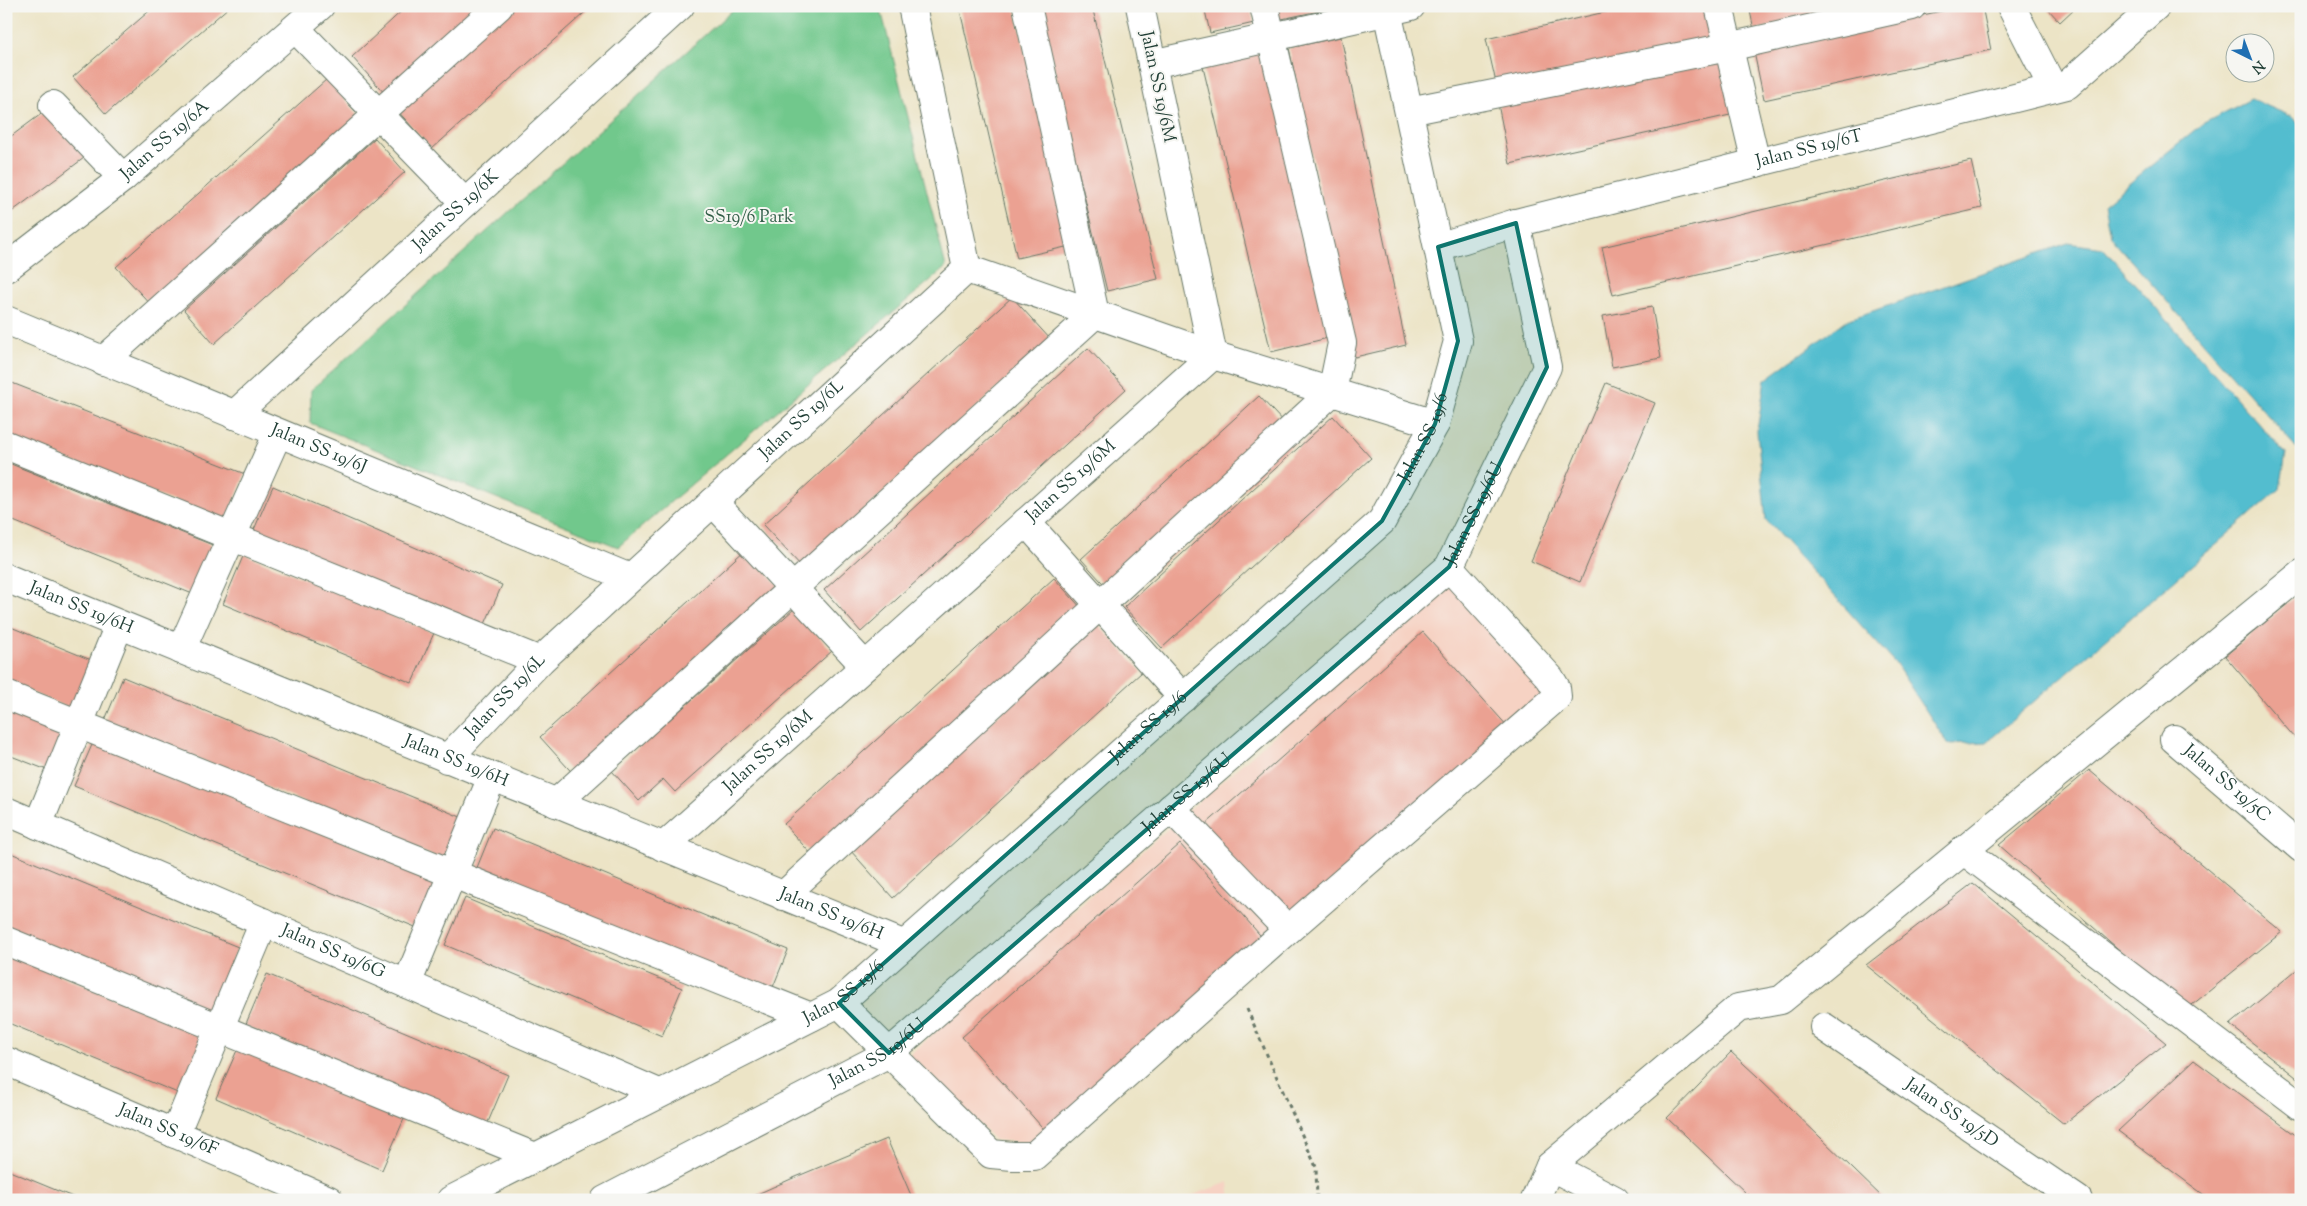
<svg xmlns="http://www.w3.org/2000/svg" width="2307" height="1206" font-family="'Sorts Mill Goudy',serif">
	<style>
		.built { fill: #f6d2c3 }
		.green { fill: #71c88c; stroke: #488260 }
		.water { fill: #52bdcf; stroke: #387d82 }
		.building { fill: #eba192 }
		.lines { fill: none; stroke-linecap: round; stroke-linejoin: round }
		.minor-casing { stroke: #677767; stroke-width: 30 }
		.path { stroke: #677767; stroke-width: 3; stroke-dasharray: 4 4; stroke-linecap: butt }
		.minor { stroke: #fff; stroke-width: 28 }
		.marked { fill: #0f766e; fill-opacity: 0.2; stroke: #0f766e; stroke-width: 4; stroke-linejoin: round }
		.labels { text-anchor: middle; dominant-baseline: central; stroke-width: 4; stroke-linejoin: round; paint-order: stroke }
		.street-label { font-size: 18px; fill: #1f3d34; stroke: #f6f6f2 }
		.park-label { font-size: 18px; fill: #34604a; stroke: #f6f6f2 }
	</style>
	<rect width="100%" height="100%" fill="#f6f6f2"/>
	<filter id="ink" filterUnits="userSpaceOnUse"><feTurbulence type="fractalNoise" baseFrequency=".02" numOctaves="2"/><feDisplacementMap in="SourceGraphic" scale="10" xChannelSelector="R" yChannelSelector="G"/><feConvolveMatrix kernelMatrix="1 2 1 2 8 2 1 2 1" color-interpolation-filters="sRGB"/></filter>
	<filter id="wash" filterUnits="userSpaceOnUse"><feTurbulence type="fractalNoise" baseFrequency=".0096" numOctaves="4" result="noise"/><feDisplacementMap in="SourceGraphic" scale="20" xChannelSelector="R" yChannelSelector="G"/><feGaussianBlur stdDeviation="1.12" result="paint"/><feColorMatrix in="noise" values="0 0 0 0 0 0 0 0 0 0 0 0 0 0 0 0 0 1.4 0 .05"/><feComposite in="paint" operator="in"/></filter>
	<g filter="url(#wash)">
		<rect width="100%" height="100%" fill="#ece4c6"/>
		<!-- built -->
		<path class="built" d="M1451 581 1548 693 1038 1144 995 1140 908 1056Z
			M1229 1182 1231 1200H1179Z"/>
		<!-- green -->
		<path class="green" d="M737 6H880L946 267 618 547 310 423 311 390Z"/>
		<!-- water -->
		<path class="water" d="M2251 99 2293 117 2301 127V453L2110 237 2104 204 2202 124Z
			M2068 243 2103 248 2286 454 2280 489 1987 742 1948 744 1895 663 1766 520 1757 431 1765 380 1847 320Z"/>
		<g id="blocks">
			<!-- building -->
			<path class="building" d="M155 6H230L106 114 73 77Z
				M407 6H486L387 96 352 57Z
				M508 6H592L432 149 395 108Z
				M959 6H1015L1070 246 1017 258Z
				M1039 6H1092L1158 279 1107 291Z
				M1204 6H1250L1254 23 1210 33Z
				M1274 6H1318L1319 11 1277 20Z
				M1632 6H1715L1722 38 1497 87 1486 39Z
				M1749 6H1867L1754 30Z
				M1964 6H1982L1991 50 1764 100 1754 52Z
				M2045 6H2077L2060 22Z
				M1341 37 1406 345 1355 357 1289 48Z
				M1267 47 1336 336 1271 352 1202 63Z
				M1726 54 1739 113 1510 164 1498 104Z
				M327 79 364 121 154 308 116 267Z
				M52 106 88 155 6 216V140Z
				M375 138 405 172 214 344 184 310Z
				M1971 161 1982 208 1613 295 1602 247Z
				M1012 297 1051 340 802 567 763 525Z
				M1652 307 1661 358 1612 367 1603 316Z
				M1088 348 1126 389 861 632 824 590Z
				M7 381 245 474 226 522 6 436Z
				M1606 383 1655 403 1580 582 1531 561Z
				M1259 396 1299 439 1120 602 1081 559Z
				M1333 416 1371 458 1162 648 1124 607Z
				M6 462 215 546 195 595 6 518Z
				M273 486 502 585 482 631 253 532Z
				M746 549 783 591 577 778 540 737Z
				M244 554 434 633 412 683 223 604Z
				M1054 578 1093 621 823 867 784 824Z
				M2301 592V745L2225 656Z
				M794 609 832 651 675 792 663 779 639 801 612 771Z
				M1098 624 1142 672 893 898 850 850Z
				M6 625 96 662 76 711 6 682Z
				M1423 632 1509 728 1288 923 1204 826Z
				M123 677 468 820 450 863 105 720Z
				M6 705 64 729 47 770 6 754Z
				M95 738 441 881 420 929 74 786Z
				M2089 770 2282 932 2187 1009 1999 845Z
				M493 828 788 950 769 997 474 875Z
				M1180 844 1267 943 1049 1135 962 1037Z
				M6 851 238 947 211 1013 6 928Z
				M1973 883 2166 1043 2064 1124 1866 965Z
				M465 898 682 988 662 1036 445 945Z
				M6 953 204 1035 180 1094 6 1022Z
				M2301 966V1081L2230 1025Z
				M267 974 508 1075 486 1127 245 1026Z
				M238 1048 404 1119 382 1170 216 1098Z
				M1731 1052 1757 1076 1885 1200H1753L1746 1193 1667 1118Z
				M2194 1060 2301 1139V1200H2211L2118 1131Z
				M887 1139 913 1200H744L791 1179Z
				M6 1169 12 1172 80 1200H6Z"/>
		</g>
	</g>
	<g filter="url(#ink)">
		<use href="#blocks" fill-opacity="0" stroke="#677767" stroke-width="1"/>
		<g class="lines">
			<!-- minor casing -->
			<g class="minor-casing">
				<g id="minor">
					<path d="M1719 6 1756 163"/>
					<path d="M2011 6 2053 88"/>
					<path d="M296 29 465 203"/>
					<path d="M1152 64 1411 6"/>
					<path d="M53 105 123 178"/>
					<path d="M1409 111 1728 47 1912 6"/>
					<path id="s1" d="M1438 247 1516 223 2067 85 2156 6"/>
					<path id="s2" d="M6 268 123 178 320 6"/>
					<path d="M967 269 1213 355 1435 424"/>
					<path id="s3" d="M6 320 630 578"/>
					<path d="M103 361 499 6"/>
					<path id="s4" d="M234 415 680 6"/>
					<path d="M6 445 540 661"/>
					<path d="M713 502 865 666"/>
					<path d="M1026 522 1183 698"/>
					<path id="s5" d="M6 578 905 945"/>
					<path d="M181 650 278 433"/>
					<path d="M6 695 811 1017"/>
					<path id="s6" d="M2174 739 2301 848"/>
					<path id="s7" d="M447 759 540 661 967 269 912 6"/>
					<path d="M556 803 1095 314 1027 6"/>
					<path d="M1171 808 1288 930"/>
					<path id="s8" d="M6 811 659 1093"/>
					<path d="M38 825 119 625"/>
					<path id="s9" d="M663 847 1213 355 1140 6"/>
					<path d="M1963 850 2301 1106"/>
					<path d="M783 896 1332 392 1342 343 1264 6"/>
					<path d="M6 941 535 1157"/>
					<path d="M407 984 492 777"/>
					<path d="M839 1003 991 1154 1013 1156H1034L1288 930 1557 697 1556 688 1550 678 1449 567"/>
					<path id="s10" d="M1824 1027 2078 1200"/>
					<path id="s11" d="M6 1061 329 1200"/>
					<path d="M175 1134 264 922"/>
					<path d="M1550 1166 1615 1200"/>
					<path id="s12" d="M451 1200 839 1003 1382 521 1435 424 1458 341 1386 6"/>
					<path id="s13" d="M605 1200 889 1053 1449 567 1547 367 1516 223"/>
					<path d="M1535 1200 1550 1166 1738 1008 1781 1000 2301 574"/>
				</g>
			</g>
			<!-- path -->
			<path class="path" d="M1247 1009 1316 1167 1317 1200"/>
			<!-- minor -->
			<use href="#minor" class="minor"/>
		</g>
	</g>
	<!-- marked area -->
	<path class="marked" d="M1516 223 1547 367 1449 567 889 1053 839 1003 1382 521 1435 424 1458 341 1438 247Z"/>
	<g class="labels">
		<!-- street labels -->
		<g class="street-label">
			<text transform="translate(1157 87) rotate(78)">Jalan SS 19/6M</text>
			<text stroke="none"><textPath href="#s2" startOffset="204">Jalan SS 19/6A</textPath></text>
			<text stroke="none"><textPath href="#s1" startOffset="384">Jalan SS 19/6T</textPath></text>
			<text stroke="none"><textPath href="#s4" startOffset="302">Jalan SS 19/6K</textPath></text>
			<text stroke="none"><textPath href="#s7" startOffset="491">Jalan SS 19/6L</textPath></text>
			<text stroke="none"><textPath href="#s12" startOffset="1255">Jalan SS 19/6</textPath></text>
			<text stroke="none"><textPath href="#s3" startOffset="338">Jalan SS 19/6J</textPath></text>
			<text stroke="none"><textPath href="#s9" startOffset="548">Jalan SS 19/6M</textPath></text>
			<text stroke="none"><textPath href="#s13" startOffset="1120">Jalan SS 19/6U</textPath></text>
			<text stroke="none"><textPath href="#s5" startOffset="81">Jalan SS 19/6H</textPath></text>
			<text stroke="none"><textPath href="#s7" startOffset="86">Jalan SS 19/6L</textPath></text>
			<text stroke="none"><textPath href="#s12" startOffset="850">Jalan SS 19/6</textPath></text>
			<text stroke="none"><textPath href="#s9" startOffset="142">Jalan SS 19/6M</textPath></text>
			<text stroke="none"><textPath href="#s5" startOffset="486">Jalan SS 19/6H</textPath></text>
			<text stroke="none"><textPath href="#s6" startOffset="69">Jalan SS 19/5C</textPath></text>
			<text stroke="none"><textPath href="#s13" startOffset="715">Jalan SS 19/6U</textPath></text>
			<text stroke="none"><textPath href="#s5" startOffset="891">Jalan SS 19/6H</textPath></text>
			<text stroke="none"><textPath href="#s8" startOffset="356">Jalan SS 19/6G</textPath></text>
			<text stroke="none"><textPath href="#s12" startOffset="445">Jalan SS 19/6</textPath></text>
			<text stroke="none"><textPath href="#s13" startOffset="310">Jalan SS 19/6U</textPath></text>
			<text stroke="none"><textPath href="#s10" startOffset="154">Jalan SS 19/5D</textPath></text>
			<text stroke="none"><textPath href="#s11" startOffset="176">Jalan SS 19/6F</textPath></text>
		</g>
		<!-- park labels -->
		<g class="park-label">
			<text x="749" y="218">SS19/6 Park</text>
		</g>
	</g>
	<!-- margin -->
	<rect width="2307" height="1206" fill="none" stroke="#f6f6f2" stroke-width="25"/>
	<!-- north arrow -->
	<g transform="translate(2250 58) rotate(138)"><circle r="24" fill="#f6f6f2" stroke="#a0aca6"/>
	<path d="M0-4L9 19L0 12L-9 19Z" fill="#1f6fb2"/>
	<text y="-8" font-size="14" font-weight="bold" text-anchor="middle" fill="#1f3d34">N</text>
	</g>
</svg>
